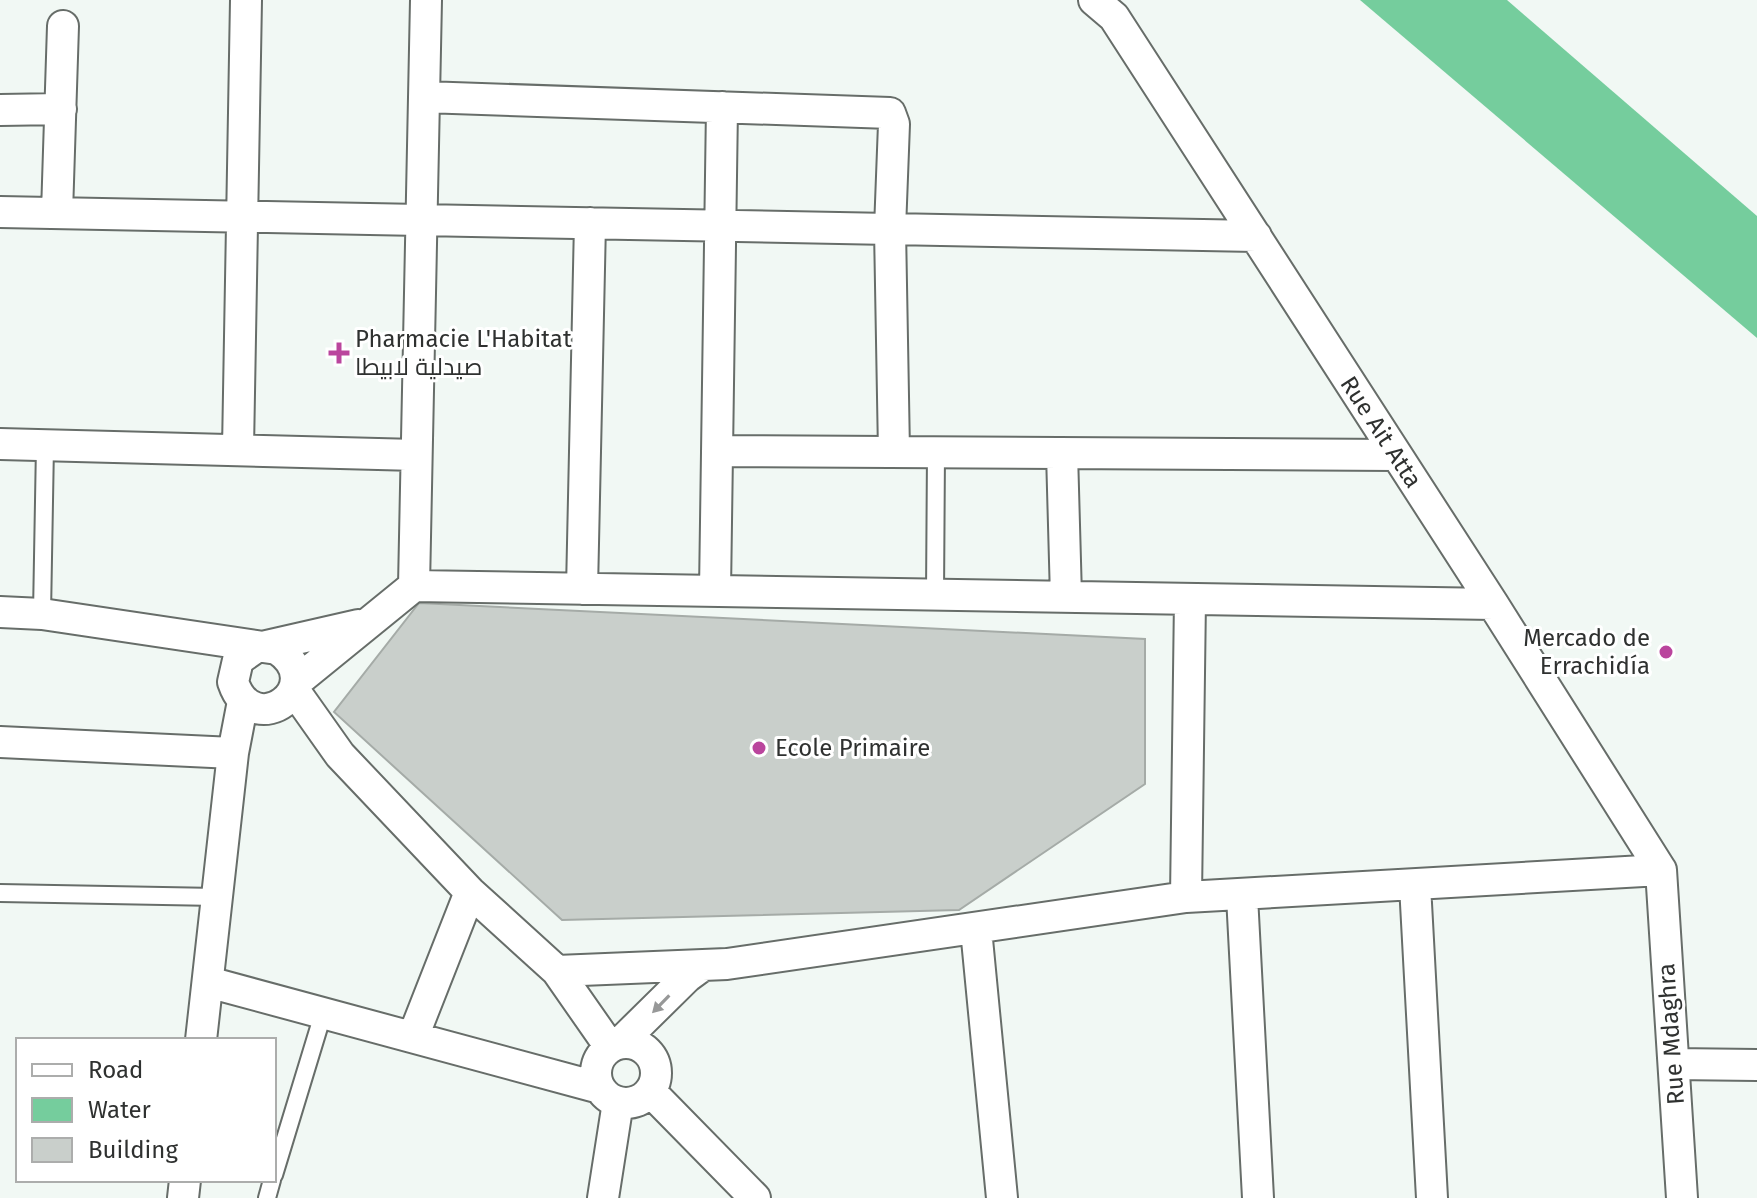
<svg xmlns="http://www.w3.org/2000/svg" width="1757" height="1198" font-family="'Fira Sans',Cairo,sans-serif">
	<style>
		.water { fill: #75cd9d }
		.building { fill: #c9cfcb; stroke: #a5aba7; stroke-width: 2 }
		.lines { fill: none; stroke-linecap: round; stroke-linejoin: round }
		.service-casing { stroke: #676d69; stroke-width: 20 }
		.minor-casing { stroke: #676d69; stroke-width: 34 }
		.service { stroke: #fff; stroke-width: 16 }
		.minor { stroke: #fff; stroke-width: 30 }
		.oneway { fill: #979898 }
		.poi-dot { fill: #ba459d; stroke: #fff; stroke-width: 3 }
		.labels { text-anchor: middle; dominant-baseline: central; stroke-width: 6; stroke-linejoin: round; paint-order: stroke }
		.poi-label { font-size: 24px; fill: #2f3130; stroke: #fff; text-anchor: start }
		.street-label { font-size: 24px; fill: #2f3130; stroke: #fff }
	</style>
	<rect width="100%" height="100%" fill="#f1f8f4"/>
	<!-- water -->
	<path class="water" d="M1360 0H1507L1757 216V338Z"/>
	<!-- building -->
	<path class="building" d="M419 603 1145 639V784L959 910 562 920 334 712Z"/>
	<g class="lines">
		<!-- service casing -->
		<g class="service-casing">
			<path id="service" d="M935 595 936 452
				M42 614 45 445
				M0 893 217 897
				M274 1175 323 1014
				M267 1198 272 1180"/>
		</g>
		<!-- minor casing -->
		<g class="minor-casing">
			<path id="minor" d="M1094 0 1114 17 1493 604 1661 870 1682 1198
				M424 97 890 113 894 124 890 229 894 452
				M0 110 61 109
				M0 212 1256 236
				M57 213 63 26
				M0 444 416 455
				M238 449 246 0
				M717 451 1396 455
				M1062 453 1066 597
				M414 586 426 0
				M582 589 590 223
				M715 591 722 107
				M0 612 42 614 277 649C331 685 254 744 233 682L238 660 255 648
				M266 646 358 625
				M296 682 414 586 1493 604
				M294 690 340 755 470 892 557 971 610 1047
				M0 742 233 753 243 701
				M1415 885 1432 1198
				M1242 896 1258 1198
				M1186 897 1190 599
				M976 929 1002 1198
				M557 971 727 964 1186 897 1661 870
				M208 982 600 1088
				M413 1037 470 892
				M201 1040 233 753
				M620 1043 687 977 702 966
				M596 1073a30 30 0 1 1 60 0a30 30 0 1 1-60 0Z
				M1674 1064 1757 1065
				M650 1091 755 1198
				M183 1198 185 1180
				M603 1198 618 1102"/>
		</g>
		<!-- service -->
		<use href="#service" class="service"/>
		<!-- minor -->
		<use href="#minor" class="minor"/>
	</g>
	<!-- one-way arrows -->
	<defs><path id="oneway-solid" d="M-6-.8H1V-3.2L6.5 0L1 3.2V.8H-6Z" transform="scale(2)"/></defs>
	<use class="oneway" href="#oneway-solid" transform="translate(661 1004) rotate(134)"/>
	<!-- markers -->
	<g class="poi-dot">
		<path d="M335 341h8v8h8v8h-8v8h-8v-8h-8v-8h8z"/>
		<circle cx="1666" cy="652" r="8"/>
		<circle cx="759" cy="748" r="8"/>
	</g>
	<g class="labels">
		<!-- poi labels -->
		<g class="poi-label">
			<text x="355" y="339">Pharmacie L'Habitat<tspan x="355" dy="28">صيدلية لابيطا</tspan></text>
			<text x="1650" y="638" text-anchor="end">Mercado de<tspan x="1650" dy="28">Errachidía</tspan></text>
			<text x="775" y="748">Ecole Primaire</text>
		</g>
		<!-- street labels -->
		<g class="street-label">
			<text transform="translate(1381 432) rotate(57)">Rue Ait Atta</text>
			<text transform="translate(1671 1034) rotate(-94)">Rue Mdaghra</text>
		</g>
	</g>
	<!-- legend -->
	<rect x="16" y="1038" width="260" height="144" fill="#ffffff" stroke="#acadac" stroke-width="2"/>
	<rect x="32" y="1064" width="40" height="12" fill="#ffffff" stroke="#acadac" stroke-width="2"/>
	<text x="88" y="1078" font-size="24" fill="#2f3130">Road</text>
	<rect x="32" y="1098" width="40" height="24" fill="#75cd9d" stroke="#acadac" stroke-width="2"/>
	<text x="88" y="1118" font-size="24" fill="#2f3130">Water</text>
	<rect x="32" y="1138" width="40" height="24" fill="#c9cfcb" stroke="#acadac" stroke-width="2"/>
	<text x="88" y="1158" font-size="24" fill="#2f3130">Building</text>
</svg>
